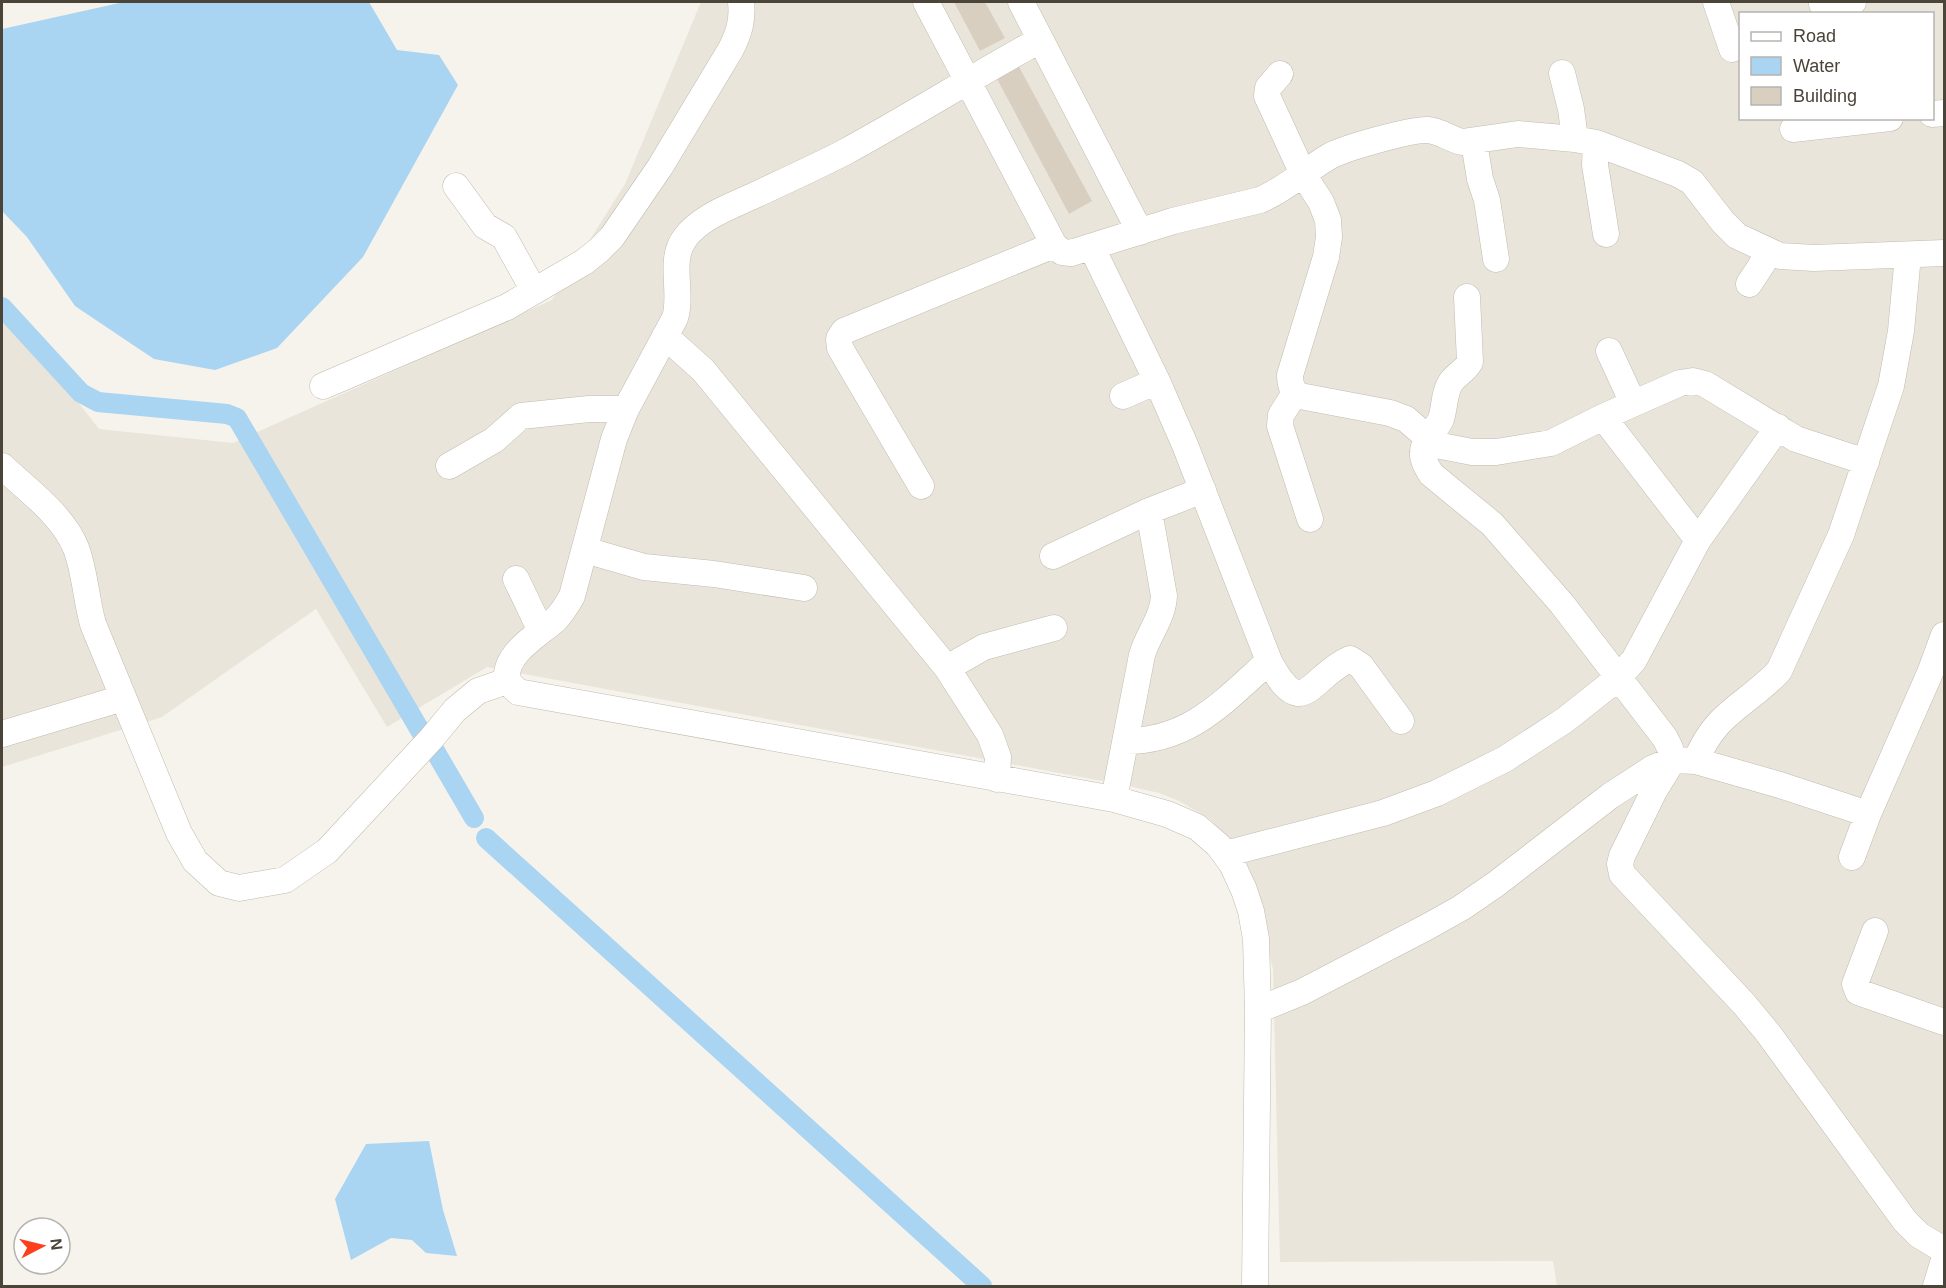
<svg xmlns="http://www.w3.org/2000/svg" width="1946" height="1288" viewBox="0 0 1946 1288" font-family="Helvetica,sans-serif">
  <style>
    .residential { fill: #eae5da; fill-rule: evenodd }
    .water { fill: #a9d4f2 }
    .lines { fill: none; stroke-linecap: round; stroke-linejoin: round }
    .canal { stroke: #a9d4f2; stroke-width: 20 }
    .building { fill: #d8cfc1 }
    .minor-casing { stroke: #c2bbae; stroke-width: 27 }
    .minor { stroke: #fff; stroke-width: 26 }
  </style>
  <rect width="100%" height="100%" fill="#f6f3ec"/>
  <!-- residential -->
  <path class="residential" d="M701,2H1944V1286H1557L1553,1261L1280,1262L1273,969L1250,876L1226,836L1210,819L1179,801L1159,793L1129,786L487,667L387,727L316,609L162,717L2,767V305L99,429L233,443L552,300L625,184ZM1740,14H1932V118H1740Z"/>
  <!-- water -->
  <path class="water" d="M124,2H369L397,50L439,55L458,85L363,257L277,348L215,370L154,359L75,306L27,237L2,211V29Z
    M429,1141L443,1210L457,1256L426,1253L412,1240L391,1238L351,1260L335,1199L366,1144Z"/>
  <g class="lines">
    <!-- canal -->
    <path class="canal" d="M2,307L81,393L98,402L227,414L237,418L421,732
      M435,751L474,818
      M486,838L982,1286"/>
  </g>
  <!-- building -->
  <path class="building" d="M954,2H985L1005,38L980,51Z
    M1018,65L1092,201L1069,214L996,77Z"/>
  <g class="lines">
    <!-- minor casing -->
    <g class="minor-casing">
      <path id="minor" d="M926,2L1054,245L1062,252L1071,253L1173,221L1260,200C1286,189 1306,170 1330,156C1345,148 1411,129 1428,130C1440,131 1450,139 1462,142L1518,134L1575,139L1596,143L1678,174L1692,182L1723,222L1737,236L1780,256L1814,258L1944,253
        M1021,2L1140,232
        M1716,2L1732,49
        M1822,4L1853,2
        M1040,40C974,76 911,116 845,152C816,167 785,181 755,195C732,206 700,217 685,238C668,260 683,293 675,318L626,409L614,439L572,596C567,605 562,613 555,620C537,636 503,654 507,681L518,692L1114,799L1167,814L1197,827L1218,845L1232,864L1244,890L1251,911L1256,939L1258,1010L1255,1286
        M1562,73L1571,109L1575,139
        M1280,74L1268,88L1267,96L1303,174L1321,202L1328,220L1329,237L1326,257L1290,375C1290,384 1292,392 1300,396L1390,413L1406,419L1428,438L1441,446L1472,452H1496L1551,443L1603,417L1680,383L1693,381L1705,384L1796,439L1866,462
        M1932,114L1944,113
        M1793,129L1890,118
        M1474,142L1480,179L1487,200L1496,259
        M1596,143L1595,165L1606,234
        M456,186L485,226L504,237L534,291
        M1092,248L1157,381L1185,445L1269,661C1303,725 1310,676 1350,659L1361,666L1401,721
        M1749,284L1770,252
        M1467,297L1470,362C1465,371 1457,374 1451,382C1444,392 1445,407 1441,419C1436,430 1424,439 1423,452C1422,460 1427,467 1431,474L1492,524L1562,604L1665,738L1670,748L1673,760L1654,791L1622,856L1620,864L1622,874L1744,1004L1768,1033L1905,1221L1919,1235L1944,1250
        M665,336L703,370L947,668L990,735L998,757L997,779
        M1609,351L1633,403
        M323,386L507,307L584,262L599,250L612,237L660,167L731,49C739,33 743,20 741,2
        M1295,393L1281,415L1280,426L1310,519
        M1123,396L1157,381
        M1603,417L1698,540
        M2,466C27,490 62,514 76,548C85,572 86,599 93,624L179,833L195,861L219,883L239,888L285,880L327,851L431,739L455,710L478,691L507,681
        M449,466L494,440L521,416L589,409H626
        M921,486L840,348L839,339L844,331L1054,245
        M585,550L644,567L714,574L804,588
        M1053,556L1149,511L1203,490
        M516,579L541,631
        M947,668L984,647L1054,628
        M2,734L123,698
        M1126,741C1190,741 1224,701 1269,661
        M1696,761C1715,712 1746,706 1779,671L1841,535L1891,386L1901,331L1908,255
        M1114,799L1142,655C1148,634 1163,618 1164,596L1149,511
        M1225,854L1383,813L1437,793L1505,759L1565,720L1618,678L1634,660L1698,540L1778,427
        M1852,857L1868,814L1930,673L1944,635
        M1875,931L1855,984L1858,992L1944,1022
        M1258,1010L1302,992L1427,927L1461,908L1496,884L1610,796L1653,768L1673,760L1696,761L1780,785L1868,814
        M1936,1286L1944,1260"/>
    </g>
    <!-- minor -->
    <use href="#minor" class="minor"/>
  </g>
  <!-- border -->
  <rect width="1946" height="1288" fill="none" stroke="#4b4439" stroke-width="6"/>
  <!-- legend -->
  <rect x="1739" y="12" width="195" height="108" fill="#ffffff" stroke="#b7b4b0" stroke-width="1.5"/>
  <rect x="1751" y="32" width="30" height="9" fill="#ffffff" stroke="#b7b4b0" stroke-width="1.5"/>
  <text x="1793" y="42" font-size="18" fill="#4b4439">Road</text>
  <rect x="1751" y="57" width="30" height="18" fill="#a9d4f2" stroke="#b7b4b0" stroke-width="1.5"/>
  <text x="1793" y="72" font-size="18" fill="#4b4439">Water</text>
  <rect x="1751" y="87" width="30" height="18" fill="#d8cfc1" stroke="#b7b4b0" stroke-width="1.5"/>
  <text x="1793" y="102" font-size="18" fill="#4b4439">Building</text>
  <!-- north arrow -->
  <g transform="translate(42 1246) rotate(83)"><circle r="28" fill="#ffffff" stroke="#b7b4b0" stroke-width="1.5"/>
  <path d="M0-4.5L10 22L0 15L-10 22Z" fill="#fc3f1d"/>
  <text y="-9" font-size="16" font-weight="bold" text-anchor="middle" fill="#4b4439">N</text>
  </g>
</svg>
